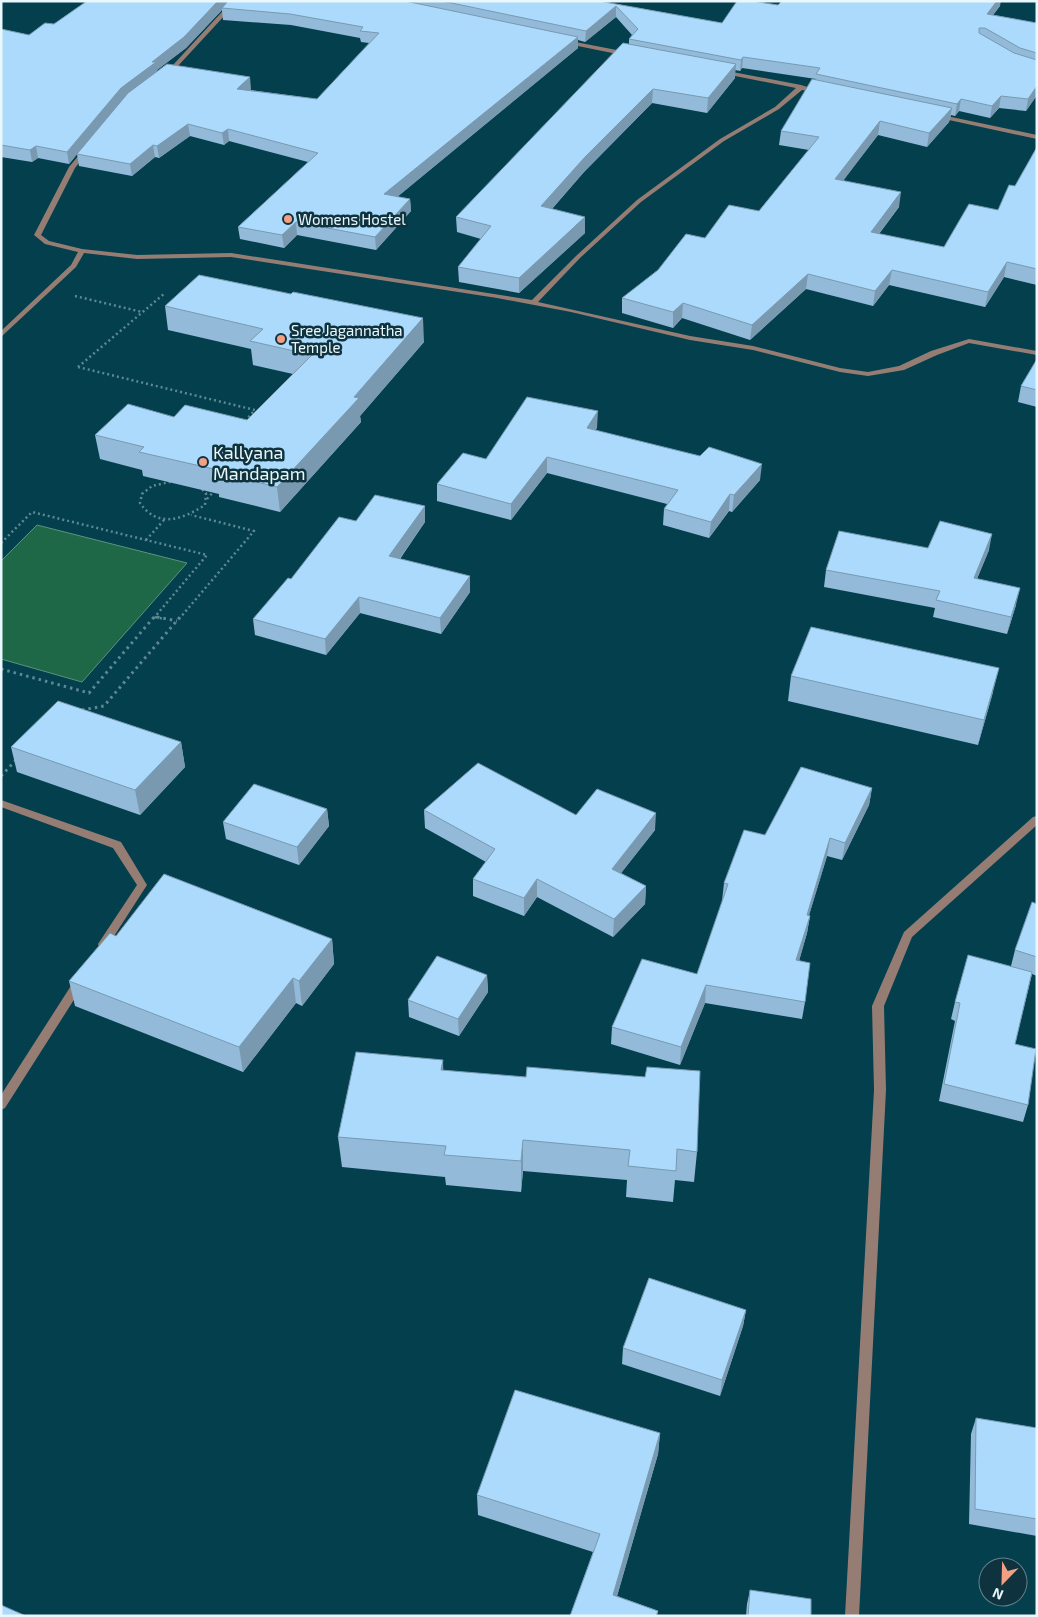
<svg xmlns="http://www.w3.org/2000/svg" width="1038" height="1617" viewBox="0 0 1038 1617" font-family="'Exo 2',sans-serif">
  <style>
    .water { fill: #1e6847; stroke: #5b937d }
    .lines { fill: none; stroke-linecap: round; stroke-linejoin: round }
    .path-far1 { stroke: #5f8893; stroke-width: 2.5; stroke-dasharray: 2 3; stroke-linecap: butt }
    .path { stroke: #5f8893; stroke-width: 3; stroke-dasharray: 2.5 4; stroke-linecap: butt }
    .minor { fill: #967d74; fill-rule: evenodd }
    .wall { fill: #93bbd9; fill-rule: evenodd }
    .shaded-wall { fill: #7899b0 }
    .building { fill: #abdafc; stroke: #7899b0 }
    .poi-dot { fill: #f39f82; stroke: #0e333e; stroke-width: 2 }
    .labels { text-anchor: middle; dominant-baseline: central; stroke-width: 5; stroke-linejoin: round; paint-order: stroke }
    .far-poi-label { font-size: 15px; fill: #eaf7fc; stroke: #0e333e; text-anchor: start }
    .poi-label { font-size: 18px; fill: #eaf7fc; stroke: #0e333e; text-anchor: start }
  </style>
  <rect width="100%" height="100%" fill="#043f4e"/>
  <!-- water -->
  <path class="water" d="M37,525L187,563L82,682L1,659V561Z"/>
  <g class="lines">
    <!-- path-far1 -->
    <path class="path-far1" d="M75,296L142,312
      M78,367L255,410L244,422
      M78,367L165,293
      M174,481C187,481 197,484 206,493L205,505C183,519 158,529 140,503L142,494L152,486Z
      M207,499L215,490
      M146,540L164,520
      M1,543L32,512L207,555L153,619
      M155,617L164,619
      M179,619L254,531L191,515"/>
    <!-- path -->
    <path class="path" d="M157,617L177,621
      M1,669L89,693L154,617
      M82,710L104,706L180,617
      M1,776L16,760"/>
    <!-- minor -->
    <path class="minor" d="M232,1H238L177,67L167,74H163V72L173,65Z
      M565,40L627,52L630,54L627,56L563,43V41Z
      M722,70L801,85L821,91L818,93L802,90L779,109L724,141L641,202L580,258L538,302L690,336L753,346L840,368L868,372L899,366L931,351L969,339L1037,351V355L969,343L937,355L904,370L868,376L840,372L753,350L690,340L571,312L497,298L231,257L137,259L84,253L76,267L1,337V331L71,265L78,252L45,244L34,235L69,167L85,148L87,147L90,149L75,168L41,235L49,241L82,249L137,255L231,253L532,300L576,256L637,200L720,139L775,107L796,88L720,73L719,72Z
      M937,114L1037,135V139L935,117L934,116Z
      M1,800L121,842L147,885L107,947H99L98,944L137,885L113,848L1,807Z
      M1037,816V825L912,937L884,1006L886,1090L859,1616H845L874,1090L872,1006L904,932L1033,817Z
      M80,977L84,978L85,981L84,984L5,1108L1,1110V1095L76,978Z"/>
  </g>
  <!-- wall -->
  <path class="wall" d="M87,1H599L722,23L778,5L1000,6L993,15L1037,23V95L1026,111L999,108L990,118L959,111L955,116L951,115L949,122L927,147L878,135L843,180L899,207L879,234L944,247L998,210L1015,186L1037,147V285L1004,277L985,307L889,285L873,306L806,289L750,340L682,318L673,328L622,313V298L705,238L759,211L809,150L779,145L781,131L816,79L742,68L740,71L735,70V78L707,113L652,103L584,172L552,209L585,233L519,293L459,282L458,267L481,239L457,232L456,217L629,44V39L632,35L616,17L585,42L578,40V48L397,197L410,199L411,211L376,250L297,235L284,248L240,239L238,227L308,162L229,141L224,145L190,136L159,158L155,157L132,176L79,166L77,154L69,164L38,158L32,162L1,157V29L29,35L54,24ZM222,10L223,20L291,25L360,38L361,42L369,43L317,99L250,90L251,89L157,71V70L186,48Z
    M165,306L424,342L360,416L361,422L280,512L219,497V494L143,476L142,470L100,459L95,435L247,420L293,374L253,365L251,349L168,330Z
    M1037,359V407L1018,402L1021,386Z
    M597,428L595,430L760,480L732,512L729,511L709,538L663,525L664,509L667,504L547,473L511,520L437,501V484L486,459Z
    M425,506V522L400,559L470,592L441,634L360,613L326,655L255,635L253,619L356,521Z
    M928,548L989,550L977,579L1016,605L1007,634L933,617L935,608L824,587L826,570Z
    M791,676L993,692L978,745L788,701Z
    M181,742L185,767L140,815L17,772L11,747Z
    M872,788L869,805L842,860L827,856L809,915L810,916L807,933L799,961L805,1002L802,1019L705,1003L680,1065L611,1044L612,1027L697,974L723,901H722L724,883L765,835Z
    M327,809L329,826L299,865L226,839L223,822Z
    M424,810L576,815L655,830L621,873L646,886L645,904L613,937L537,897L524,916L473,896V879L486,862L425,828Z
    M1037,904V976L1032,974L1015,1044L1028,1105L1023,1122L939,1101L955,1021L951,1019L955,1002L1011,966L1015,950Z
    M116,936L332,939L334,964L302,1006L296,1003L243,1072L75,1006L69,981Z
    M487,975L488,992L459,1036L409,1017L408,1000Z
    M443,1070L697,1152L694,1182L675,1180L673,1202L626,1197L627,1180L523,1171L521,1192L446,1185L445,1177L342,1167L338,1137Z
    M746,1310L743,1326L720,1396L622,1364L623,1348Z
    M976,1418L1037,1428V1536L969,1524L971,1434Z
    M660,1433L658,1454L617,1596L658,1611L657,1616H570L593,1552L478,1515L477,1495Z
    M750,1590L811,1616H746L747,1604Z"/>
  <!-- shaded-wall -->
  <path class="shaded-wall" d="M218,1H230L222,8V10L186,48L157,70L158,74L123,100L69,164L67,152L121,88L152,62Z
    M997,1H1001L1000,6L985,26L987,14Z
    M616,6V17L585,42L586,31Z
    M578,37V48L385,207L384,194Z
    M743,57L742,68L740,71L741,60Z
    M736,64L735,78L707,113L708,98Z
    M250,77L251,89L238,101L237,89Z
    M1037,86V95L1026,111L1028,99Z
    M653,89L652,103L584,172L541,221V206L585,157Z
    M1001,96L999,108L990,118L992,106Z
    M961,99L959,111L955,116L957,104Z
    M952,108L949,122L927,147L929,133Z
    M880,121L878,135L834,193L835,179Z
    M188,124L190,136L159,158L157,146Z
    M228,129L229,141L224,145L222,133Z
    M153,145L155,157L132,176L130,164Z
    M36,146L38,158L32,162L30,150Z
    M901,192L899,207L869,247L871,232Z
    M410,199L411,211L376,250L375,237Z
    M585,217V233L519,293V278Z
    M296,222L297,235L284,248L282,235Z
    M1007,262L1004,277L985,307L988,292Z
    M892,270L889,285L873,306L875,291Z
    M808,274L806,289L750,340L752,325Z
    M683,303L682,318L673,328V312Z
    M423,318L424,342L360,416L361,422L280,512L277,487L354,397Z
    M598,411L597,428L587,445V428Z
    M547,457V473L511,520V504Z
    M762,464L760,480L732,512L734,495Z
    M730,494L729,511L709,538L711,522Z
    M425,506V522L390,572L389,556Z
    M992,534L989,550L970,595L974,578Z
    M470,576V592L441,634L440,618Z
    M1020,588L1016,605L1007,634L1011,617Z
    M359,597L360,613L326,655L325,639Z
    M999,668L993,692L978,745L984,720Z
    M181,742L185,767L140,815L135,790Z
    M872,788L869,805L842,860L845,843Z
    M327,809L329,826L299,865L297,847Z
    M656,813L655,830L611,886L612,869Z
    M830,838L827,856L804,932L807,915Z
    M537,879V897L524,916V898Z
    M646,886L645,904L613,937L614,919Z
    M810,916L807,933L794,978L796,960Z
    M332,939L334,964L302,1006L299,981Z
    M487,975L488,992L459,1036L458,1019Z
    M293,978L296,1003L243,1072L239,1047Z
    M706,985L705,1003L680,1065L681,1047Z
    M443,1060L444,1091L441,1070Z
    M523,1140V1171L521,1192V1161Z
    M746,1310L743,1326L720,1396L722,1380Z
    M660,1433L658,1454L612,1614L613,1595Z"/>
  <!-- building -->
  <path class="building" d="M87,1H218L184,37L152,62H156L121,88L67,152L36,146L30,150L1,145V29L29,35L45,23L54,24Z
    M228,1H405L578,37L384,194L410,199L375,237L296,222L282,235L238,227L318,153L228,129L222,133L188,124L157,146L153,145L130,164L77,154L128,93L167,64L250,77L237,89L317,99L379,33L360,31L363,27L290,14L222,8Z
    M442,1H599L722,23L737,1H752L778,5L782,1H997L987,14L1037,23V53L1020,48L985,28H979V33L1014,53L1037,60V86L1028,99L1001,96L992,106L961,99L957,104L816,74L820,68L743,57L741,60L629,39L638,29L616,6L586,31Z
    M623,43L736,64L708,98L653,89L585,157L541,206L585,217L519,278L458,267L491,226L456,217Z
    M812,79L952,108L929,133L880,121L835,179L901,192L871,232L944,247L969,204L998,210L1009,185L1015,186L1037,147V269L1007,262L988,292L892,270L875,291L808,274L752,325L683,303L673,312L622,298L658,270L686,234L705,238L729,205L759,211L819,137L781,131Z
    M199,275L291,294L293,292L423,318L354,397L359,398L277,487L216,472L218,470L139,452L144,447L95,435L128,404L174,417L185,405L247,420L312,355L250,341L263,329L165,306Z
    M1037,359V390L1021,386Z
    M527,397L598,411L587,428L700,456L709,447L762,464L734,495L730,494L711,522L664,509L678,490L547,457L511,504L437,484L463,453L486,459Z
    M375,495L425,506L389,556L470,576L440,618L359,597L325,639L253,619L288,578L291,579L339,517L356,521Z
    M940,521L992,534L974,578L1020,588L1011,617L936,600L940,591L826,570L839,531L928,548Z
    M811,627L999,668L984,720L791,676Z
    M58,701L181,742L135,790L11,747Z
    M478,763L576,815L597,789L656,813L612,869L646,886L614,919L537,879L524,898L473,879L495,849L424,810Z
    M801,767L872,788L845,843L830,838L807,915L810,916L796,960L810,963L805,1002L706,985L681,1047L612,1027L642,959L697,974L728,884L724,883L744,830L765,835Z
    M254,784L327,809L297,847L223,822Z
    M164,874L332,939L299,981L293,978L239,1047L69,981L110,933L116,936Z
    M1032,902L1037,904V957L1015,950Z
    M968,955L1032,972L1015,1044L1036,1049L1028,1105L944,1084L960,1003L955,1002Z
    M437,956L487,975L458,1019L408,1000Z
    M356,1052L443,1060L441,1070L526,1077L527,1067L645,1077L647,1067L700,1071L697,1152L677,1149L676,1171L628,1166L630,1150L523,1140L521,1161L444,1155L446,1146L338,1137Z
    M649,1278L746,1310L722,1380L623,1348Z
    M515,1390L660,1433L613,1595L658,1611L656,1616H570L600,1534L477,1495Z
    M976,1418L1037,1428V1519L975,1509Z
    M750,1590L811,1599V1616H748Z
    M1,1605L26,1616H1Z"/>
  <!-- markers -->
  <g class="poi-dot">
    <circle cx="288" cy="219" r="5"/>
    <circle cx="281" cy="339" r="5"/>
    <circle cx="203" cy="462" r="5"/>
  </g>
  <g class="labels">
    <!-- far-poi labels -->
    <g class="far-poi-label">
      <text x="298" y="219">Womens Hostel</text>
      <text x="291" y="330">Sree Jagannatha<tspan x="291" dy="17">Temple</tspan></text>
    </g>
    <!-- poi labels -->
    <g class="poi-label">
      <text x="213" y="452">Kallyana<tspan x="213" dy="21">Mandapam</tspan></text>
    </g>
  </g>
  <!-- border -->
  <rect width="1038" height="1617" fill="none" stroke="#eaf7fc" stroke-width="5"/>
  <!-- north arrow -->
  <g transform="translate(1003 1582) rotate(203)"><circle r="24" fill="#0e333e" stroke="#66818a"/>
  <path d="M0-4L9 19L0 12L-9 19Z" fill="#f39f82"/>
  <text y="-8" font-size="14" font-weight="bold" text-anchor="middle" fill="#eaf7fc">N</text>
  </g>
</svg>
